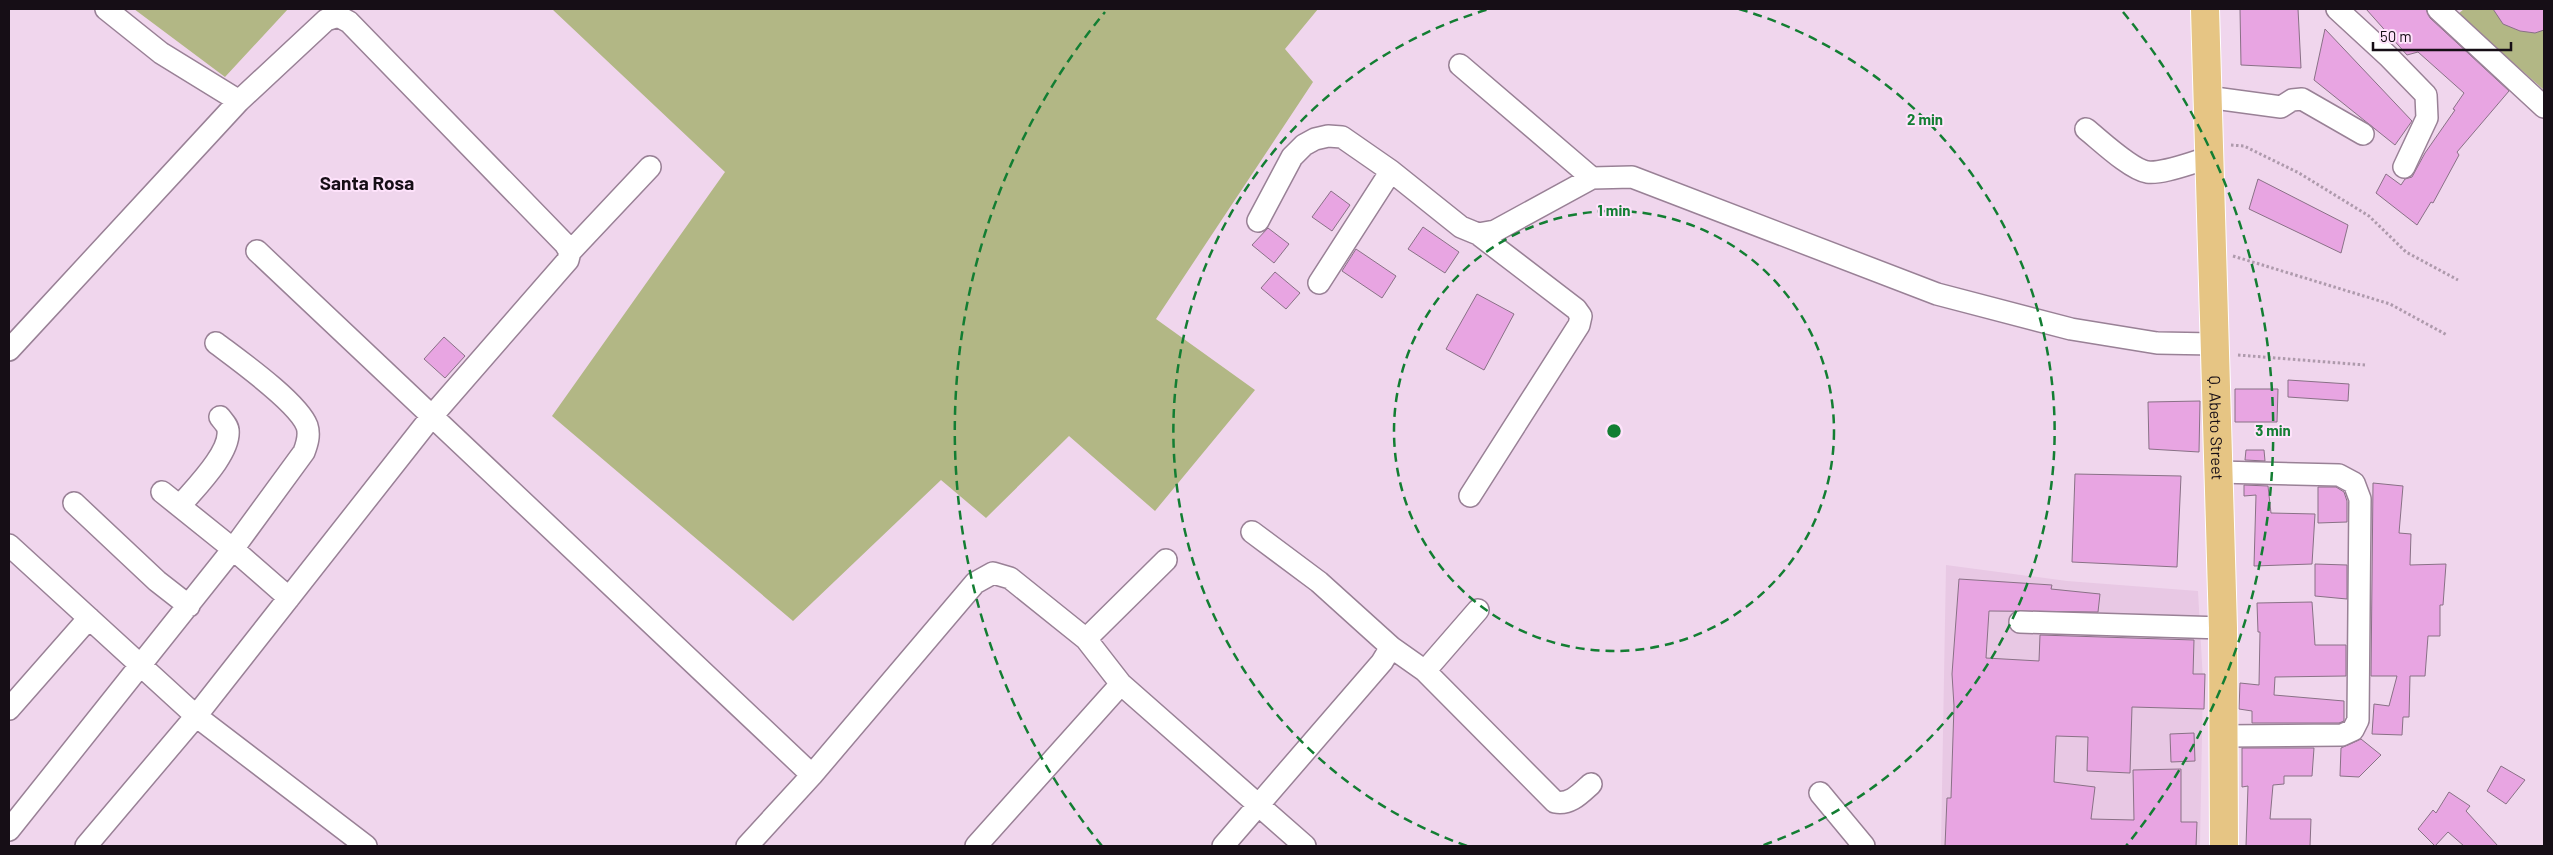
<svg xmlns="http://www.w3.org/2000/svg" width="2553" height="855" viewBox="0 0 2553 855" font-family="Barlow,sans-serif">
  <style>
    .built { fill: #e8c8e4 }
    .green { fill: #b2b785 }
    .building { fill: #e8a5e2; stroke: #897186 }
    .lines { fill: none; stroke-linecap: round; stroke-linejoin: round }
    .minor-casing { stroke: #998196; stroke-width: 24 }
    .major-casing { stroke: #fff; stroke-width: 30 }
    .path { stroke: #ae9aac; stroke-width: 3; stroke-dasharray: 2.5 2.5; stroke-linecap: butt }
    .minor { stroke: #fff; stroke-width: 21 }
    .major { stroke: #e6c584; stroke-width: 28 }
    .ring { fill: none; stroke: #137e33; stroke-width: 2.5; stroke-dasharray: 9 6 }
    .labels { text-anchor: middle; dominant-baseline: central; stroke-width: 4; stroke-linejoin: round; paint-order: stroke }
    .street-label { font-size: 16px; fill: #160e16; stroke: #fee3fb }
    .quarter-label { font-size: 19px; font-weight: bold; fill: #160e16; stroke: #fee3fb }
    .centre { fill: #137e33; stroke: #fee3fb; stroke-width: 2.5 }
    .ring-label { font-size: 15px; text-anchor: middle; font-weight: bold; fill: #137e33; stroke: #fee3fb; stroke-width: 4; stroke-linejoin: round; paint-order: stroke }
  </style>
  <rect width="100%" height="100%" fill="#f0d6ed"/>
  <!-- built -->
  <path class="built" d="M1946,565L2067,581L2198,591L2203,681L2200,846H1941Z"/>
  <!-- green -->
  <path class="green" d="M134,9H288L225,77Z
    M552,9H1318L1285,49L1313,82L1156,319L1255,390L1155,511L1069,436L986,518L941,480L793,621L552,416L725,172Z
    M2464,9H2544V90L2458,14Z"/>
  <!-- building -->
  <path class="building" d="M2240,9H2298L2301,68L2241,65Z
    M2366,9H2426L2430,18L2509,91L2457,152L2459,155L2433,203L2431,202L2417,225L2376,193L2386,174L2401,185L2405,179L2412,177L2425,153L2455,110L2453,109L2464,93L2418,52L2407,55Z
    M2493,9H2544V30L2535,33L2520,31L2503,24Z
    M2325,29L2412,121L2395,145L2314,80Z
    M2258,179L2348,225L2341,253L2249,209Z
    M1331,191L1350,205L1332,231L1312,217Z
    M1423,227L1459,252L1445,273L1408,249Z
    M1268,228L1289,244L1274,263L1252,245Z
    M1356,249L1396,276L1382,298L1342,271Z
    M1275,272L1300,293L1286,309L1261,288Z
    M1477,294L1514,314L1484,370L1446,349Z
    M444,337L465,356L445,378L424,359Z
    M2288,380L2349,384L2348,401L2288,397Z
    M2235,389H2278L2277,422H2235Z
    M2200,401L2199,452L2149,449L2148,402Z
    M2246,450H2264L2265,461L2245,460Z
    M2075,474L2181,476L2177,567L2072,562Z
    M2373,483L2403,486L2399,533L2411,534L2410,565L2446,564L2443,605H2440V636H2428L2425,676H2410L2409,717H2403L2402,735L2372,734L2374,704L2389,706L2397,676H2371Z
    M2244,485L2268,486L2271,513L2315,514L2312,564L2254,566L2256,495L2244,496Z
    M2318,487H2336L2344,492L2347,501V522L2318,523Z
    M2315,564L2347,565V599L2315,596Z
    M1959,579L2052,585L2051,589L2100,594L2098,612L1989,611L1986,658L2039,661L2040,635L2194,640L2193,674H2205L2204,709L2132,707L2130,773L2087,771L2088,737L2056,736L2054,782L2095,787L2091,819L2134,820L2133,770L2181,769V822H2197L2196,846H1945L1947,798H1951L1954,706L1952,674Z
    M2312,602L2315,645H2346V676L2275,677L2274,695L2344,701V721L2339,723H2252V711L2239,709L2240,683L2259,685L2260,632H2258L2257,603Z
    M2194,733L2195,761L2171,762L2170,734Z
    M2361,739L2381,755L2359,777L2340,776L2341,748Z
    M2242,748H2314L2312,776H2284V784L2273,785L2270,819H2311L2310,846H2246L2248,786L2242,787Z
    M2501,766L2525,780L2506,804L2487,791Z
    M2449,792L2470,806L2466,811L2498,846H2464L2448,832L2435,846L2418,829L2433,810L2436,813Z"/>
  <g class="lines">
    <!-- minor casing -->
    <g class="minor-casing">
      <path id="minor" d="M106,9L161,53L239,101
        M2337,9L2388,56L2426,95L2427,118L2404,167
        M2438,9L2544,107
        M1460,65L1592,178
        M2207,97L2281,107L2292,100L2302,99L2363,134
        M2086,129C2100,140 2130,169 2147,172C2164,174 2192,162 2209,158
        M1258,221L1292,157L1304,145L1315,139L1328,136L1342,137L1391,171L1461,227L1478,234L1495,231L1592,178L1632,177L1937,294L2071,329L2157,343L2214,344
        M257,251L812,775
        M570,252L650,167
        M1319,283L1391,171
        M9,350L239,101L326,20L338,16L349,22L565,244L570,252L568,260L432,416L196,716L86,846
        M2218,472L2339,475L2354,483L2360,499L2358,720L2353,730L2342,735L2224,736
        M162,492L233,549L289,598
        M1470,496L1579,325L1581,316L1576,309L1478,234
        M74,503L157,581L189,606
        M180,506C194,489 231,453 228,430C228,426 223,421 220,417
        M1252,532L1319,582L1391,647
        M9,545L196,716L366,846
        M2020,622L2223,628
        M1086,639L1166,560
        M1425,671L1478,610
        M9,709L89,618
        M1820,793L1864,846
        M9,830L233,549L304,452C307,444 310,435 307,426C298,402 237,359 216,343
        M747,846L812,775L975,583L993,573L1010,578L1086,639L1121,684L1305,846
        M976,846L1121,684
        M1223,846L1382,662L1391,647L1425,671L1555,802C1570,805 1580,794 1591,784"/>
    </g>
    <!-- major casing -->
    <g class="major-casing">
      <g id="major">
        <path id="s1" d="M2205,9L2223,628L2224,846"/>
      </g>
    </g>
    <!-- path -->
    <path class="path" d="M2231,145L2244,146L2299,173L2369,216L2406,252L2458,280
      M2233,256L2390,304L2447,335
      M2238,355L2365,365"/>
    <!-- minor -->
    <use href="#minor" class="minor"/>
    <!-- major -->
    <use href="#major" class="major"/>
  </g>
  <!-- distance rings -->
  <g class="ring">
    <circle cx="1614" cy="431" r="220"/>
    <path d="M1467 846A440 440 0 0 1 1489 9M1739 9A440 440 0 0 1 1761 846"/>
    <path d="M1102 846A659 659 0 0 1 1105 12M2123 12A659 659 0 0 1 2126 846"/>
  </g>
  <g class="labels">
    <!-- street labels -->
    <g class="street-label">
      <text stroke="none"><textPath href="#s1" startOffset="419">Q. Abeto Street</textPath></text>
    </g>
    <!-- quarter labels -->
    <g class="quarter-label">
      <text x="367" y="182">Santa Rosa</text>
    </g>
  </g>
  <circle cx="1614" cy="431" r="8" class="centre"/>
  <g class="ring-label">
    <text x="1925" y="125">2 min</text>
    <text x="1614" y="216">1 min</text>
    <text x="2273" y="436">3 min</text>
  </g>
  <!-- border -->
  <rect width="2553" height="855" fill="none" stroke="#160e16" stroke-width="20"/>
  <!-- scale -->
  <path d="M2373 42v8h138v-8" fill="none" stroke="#160e16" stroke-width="2.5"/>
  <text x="2380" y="42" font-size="15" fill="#160e16" stroke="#fee3fb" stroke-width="4" paint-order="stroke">50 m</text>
</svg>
